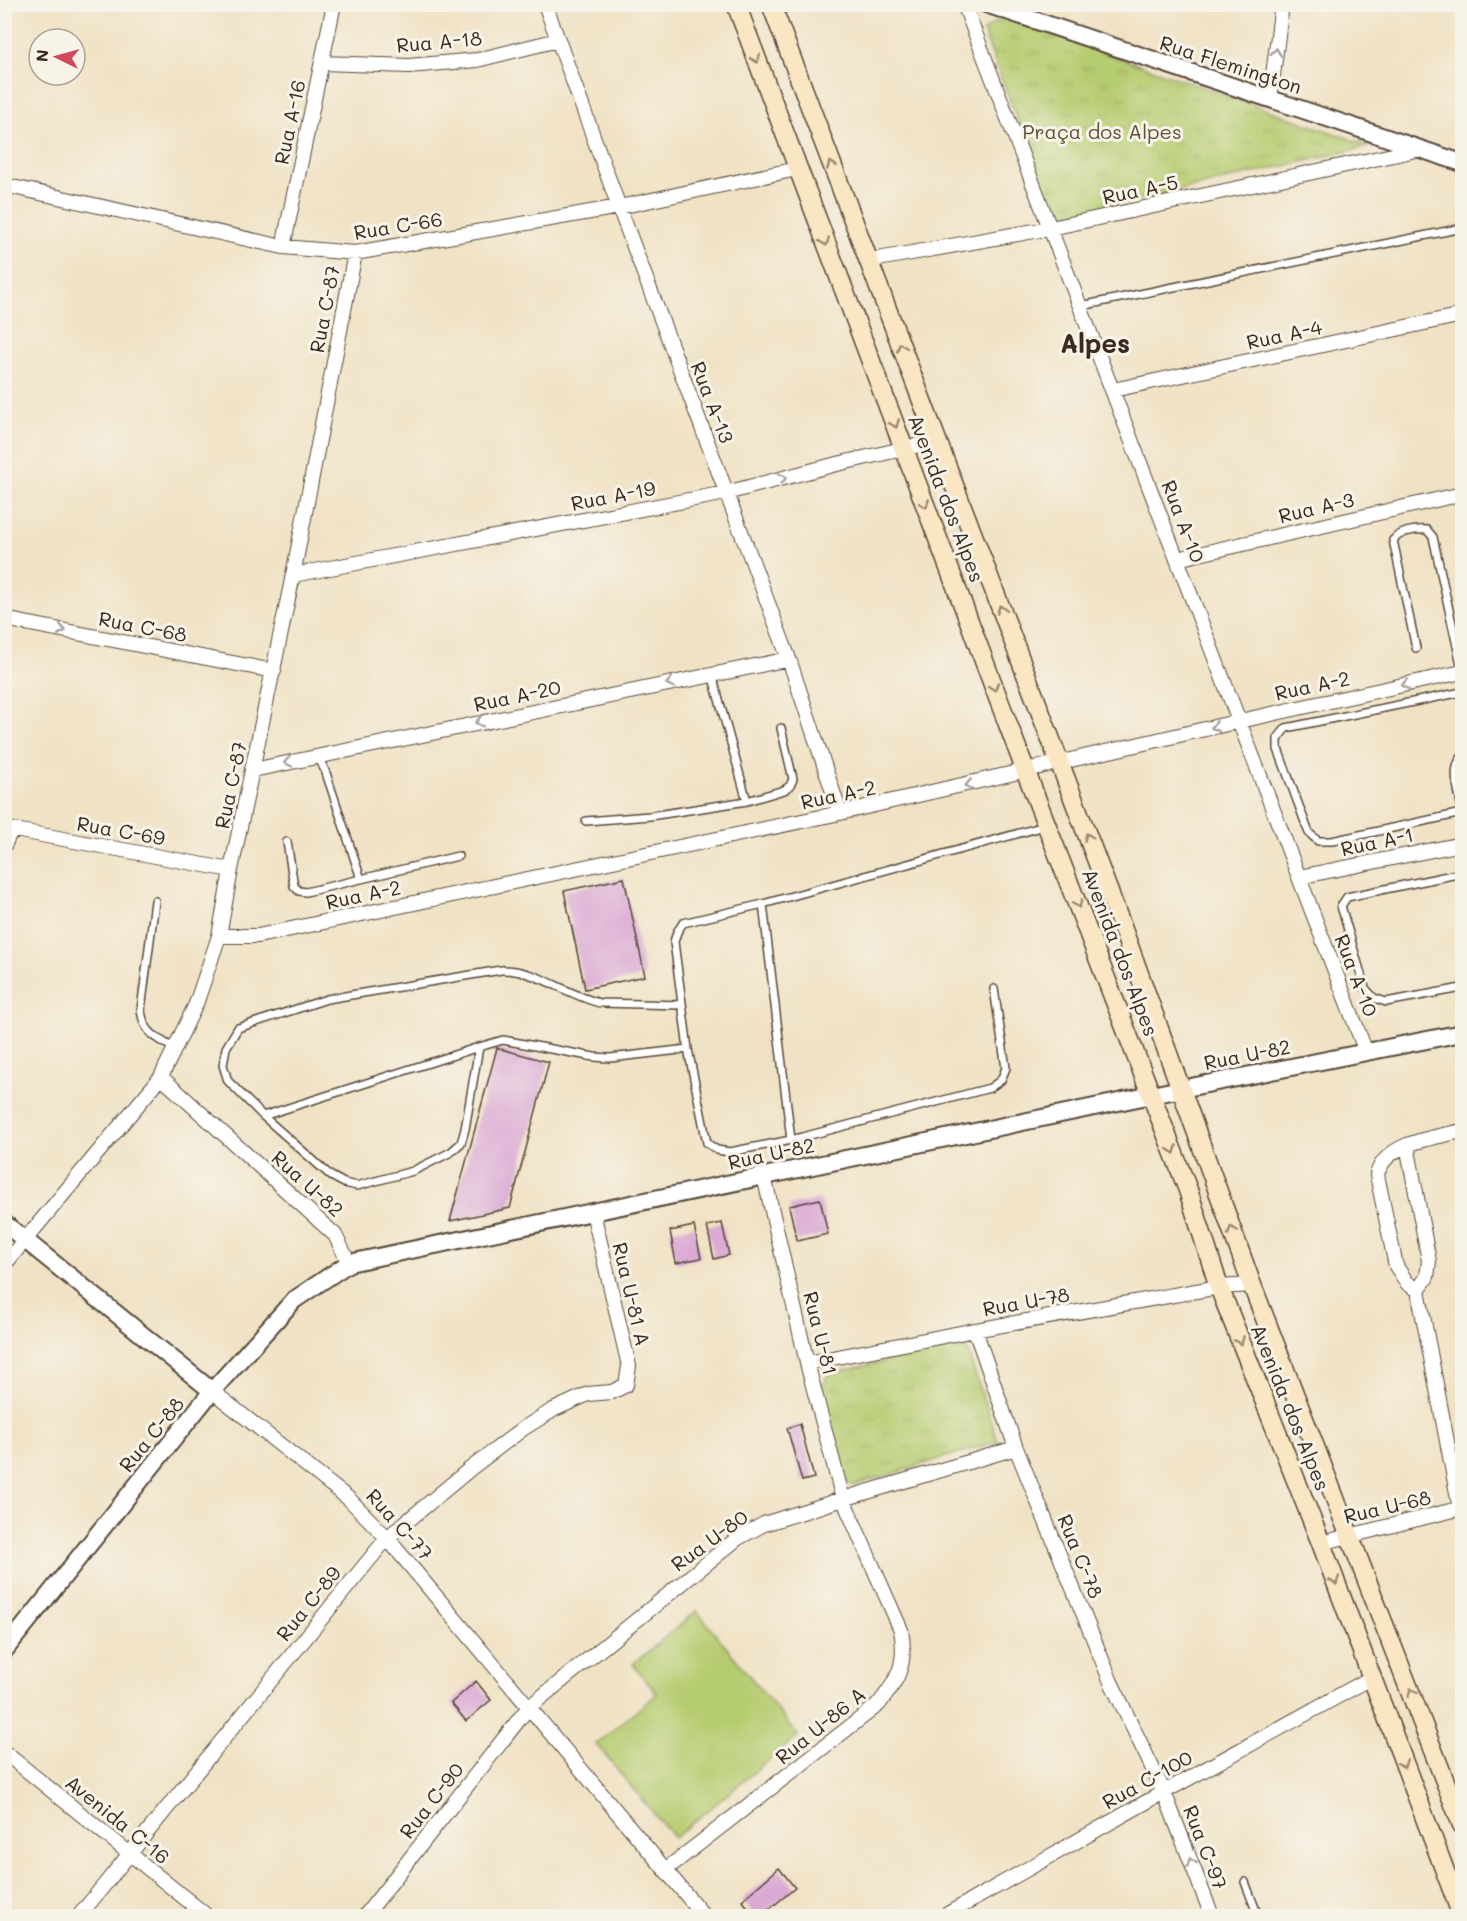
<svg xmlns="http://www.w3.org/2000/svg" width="1467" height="1921" viewBox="0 0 1467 1921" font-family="Mali,sans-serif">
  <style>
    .grass { fill: url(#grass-tufts); stroke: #787b47; stroke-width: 1.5 }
    .pitch { fill: #b6cc70; stroke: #787b47; stroke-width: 1.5 }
    .building { fill: #daa9d4 }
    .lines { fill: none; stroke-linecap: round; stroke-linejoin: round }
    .service-casing { stroke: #564637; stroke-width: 10 }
    .minor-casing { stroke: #564637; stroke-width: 16 }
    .tertiary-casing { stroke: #564637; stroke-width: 20 }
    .secondary-casing { stroke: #564637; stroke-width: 21 }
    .service { stroke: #fff; stroke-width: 7 }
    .minor { stroke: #fff; stroke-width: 14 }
    .tertiary { stroke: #fff; stroke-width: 16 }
    .secondary { stroke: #fbe6c4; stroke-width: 18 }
    .oneway { stroke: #a79f9a }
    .oneway2 { stroke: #9b8871 }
    .labels { text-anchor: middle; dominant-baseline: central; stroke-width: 6; stroke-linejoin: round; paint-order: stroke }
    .street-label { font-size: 20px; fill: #3b2a1e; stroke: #f7f3e8 }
    .park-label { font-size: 20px; fill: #5a5232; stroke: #f7f3e8 }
    .district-label { font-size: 26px; font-weight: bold; fill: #3b2a1e; stroke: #f7f3e8 }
  </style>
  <defs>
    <pattern id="grass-tufts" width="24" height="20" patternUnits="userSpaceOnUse" patternTransform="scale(1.5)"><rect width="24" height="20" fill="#b6cc70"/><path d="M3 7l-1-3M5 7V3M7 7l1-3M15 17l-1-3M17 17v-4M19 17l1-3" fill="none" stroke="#9daf61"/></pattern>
  </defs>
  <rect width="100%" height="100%" fill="#f7f3e8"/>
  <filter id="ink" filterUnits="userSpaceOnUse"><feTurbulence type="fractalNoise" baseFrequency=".0167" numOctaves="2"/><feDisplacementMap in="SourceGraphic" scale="12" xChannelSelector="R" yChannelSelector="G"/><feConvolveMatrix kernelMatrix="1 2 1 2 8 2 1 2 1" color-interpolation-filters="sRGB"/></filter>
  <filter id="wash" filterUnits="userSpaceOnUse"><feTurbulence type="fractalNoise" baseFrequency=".008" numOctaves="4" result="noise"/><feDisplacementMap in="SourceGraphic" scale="24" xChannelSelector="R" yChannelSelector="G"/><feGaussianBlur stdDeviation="1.35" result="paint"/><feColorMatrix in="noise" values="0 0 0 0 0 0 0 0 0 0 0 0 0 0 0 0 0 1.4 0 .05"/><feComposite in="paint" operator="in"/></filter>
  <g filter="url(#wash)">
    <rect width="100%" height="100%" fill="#f0e2c5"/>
    <!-- grass -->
    <path class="grass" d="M1003,17L1370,146L1056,219L983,31Z
      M965,1344L998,1441L852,1486L840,1475L821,1390L828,1374Z"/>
    <!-- pitch -->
    <path class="pitch" d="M697,1611L798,1736L674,1838L596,1744L657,1694L633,1664Z"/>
    <g id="blocks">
      <!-- building -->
      <path class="building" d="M624,878L645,976L585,989L564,891Z
        M497,1048L549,1062L510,1208L450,1221Z
        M820,1199L828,1234L797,1241L789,1206Z
        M722,1223L729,1255L714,1259L707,1226Z
        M694,1226L701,1258L676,1263L670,1231Z
        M800,1424L814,1478L802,1481L787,1428Z
        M476,1681L491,1700L466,1721L451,1703Z
        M779,1868L795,1888L761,1916H755L742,1900Z"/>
    </g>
  </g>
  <g filter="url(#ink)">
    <use href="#blocks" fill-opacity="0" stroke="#564637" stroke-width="1.5"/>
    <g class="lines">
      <!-- service casing -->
      <g class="service-casing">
        <path id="service" d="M1081,306L1462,228
          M1416,648L1393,540C1401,531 1416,529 1427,530L1433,537L1462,669
          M712,674L747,801
          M1462,692L1286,728L1278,738V749L1309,833L1318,841H1332L1462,813
          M318,756L326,773L361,879L458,856
          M1462,757C1450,770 1460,794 1462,810
          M586,821L650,816L747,801L784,790L790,786L793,779L781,728
          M287,842L294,886L299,891L306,892L361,879
          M1462,873L1347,897L1341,906L1365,988L1374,998L1386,1002L1462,988
          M155,901L141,1010C144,1034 156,1037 175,1049
          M763,904L683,923L677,932L674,942L688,1049L707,1143L717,1150L730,1152L791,1140
          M994,989L1006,1068L1001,1080L990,1088L791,1140L763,904L1045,826
          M682,1005L600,1003C566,995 537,969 501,970L327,999L238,1028L226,1048L223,1065L228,1081L263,1116L331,1176L344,1183L357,1186L413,1171L451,1152L461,1143L465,1129L479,1047L503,1040L594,1057L610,1058L688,1049
          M263,1116L479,1047
          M1245,1882L1258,1916"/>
      </g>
      <!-- minor casing -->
      <g class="minor-casing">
        <path id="minor" d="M545,4L619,207L789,659L840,813
          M964,4L1366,1052
          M322,63L409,66L477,60L558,40
          M1270,99L1282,4
          M4,185L283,247L355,253L619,207L797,169
          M283,247L334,4
          M867,261L1051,228L1421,149
          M1113,390L1462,315
          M1177,559L1462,494
          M293,575L726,493L833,465L937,441
          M4,619L274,671
          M253,770L789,659
          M4,828L231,870
          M4,846L11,830
          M1299,877L1462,844
          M219,936H258L840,813L1240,721L1462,672
          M161,1077L335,1235L349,1263
          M1407,1145L1429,1261L1427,1277L1418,1290L1407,1283L1396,1266L1377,1175C1385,1142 1434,1138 1462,1131
          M4,1265L161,1077L196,1004L219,936L231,870L293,575L355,253
          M1418,1290L1460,1509
          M975,1330L1016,1448L1111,1682L1164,1792L1212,1916
          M807,1363L975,1330L1219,1287L1252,1285
          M212,1391L349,1499L387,1538L704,1916
          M1321,1543L1462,1508
          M4,1752L207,1916
          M665,1870L878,1705C899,1679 907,1663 901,1630L843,1499L807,1363L764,1176
          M79,1916L387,1538L470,1469L524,1428L553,1410L588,1394L612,1392L626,1385L629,1366L593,1212
          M365,1916L528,1708L738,1538L764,1524L843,1499L1016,1448
          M944,1916L1164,1792L1371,1678"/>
      </g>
      <!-- tertiary casing -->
      <g class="tertiary-casing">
        <path id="tertiary" d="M986,4L1462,163
          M4,1223L212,1391
          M4,1651L212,1391L294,1300L349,1263L1166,1092L1462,1033"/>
      </g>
      <!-- secondary casing -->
      <g class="secondary-casing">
        <path id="secondary" d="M736,4L1026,772L1188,1190L1219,1287L1321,1543L1462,1916
          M771,4L1121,924L1252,1285L1462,1825"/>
      </g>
      <!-- service -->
      <use href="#service" class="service"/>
      <!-- minor -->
      <use href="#minor" class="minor"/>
      <!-- tertiary -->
      <use href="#tertiary" class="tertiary"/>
      <!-- secondary -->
      <use href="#secondary" class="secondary"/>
    </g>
    <!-- one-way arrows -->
    <defs><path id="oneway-chevron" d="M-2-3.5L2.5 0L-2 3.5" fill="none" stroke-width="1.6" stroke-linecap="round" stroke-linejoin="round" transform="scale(1.5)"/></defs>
    <g class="oneway">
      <use href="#oneway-chevron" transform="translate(1276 52) rotate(-82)"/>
      <use href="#oneway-chevron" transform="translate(783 478) rotate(-15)"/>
      <use href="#oneway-chevron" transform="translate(62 630) rotate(11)"/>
      <use href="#oneway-chevron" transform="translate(670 683) rotate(168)"/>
      <use href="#oneway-chevron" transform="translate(1405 685) rotate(168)"/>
      <use href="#oneway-chevron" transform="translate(479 722) rotate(168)"/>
      <use href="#oneway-chevron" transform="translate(1215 727) rotate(167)"/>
      <use href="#oneway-chevron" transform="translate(288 762) rotate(168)"/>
      <use href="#oneway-chevron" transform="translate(969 785) rotate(167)"/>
      <use href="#oneway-chevron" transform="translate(1191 1862) rotate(-111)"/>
    </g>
    <g class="oneway2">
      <use href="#oneway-chevron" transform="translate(756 59) rotate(70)"/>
      <use href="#oneway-chevron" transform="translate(831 165) rotate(-111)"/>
      <use href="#oneway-chevron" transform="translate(825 242) rotate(69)"/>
      <use href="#oneway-chevron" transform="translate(901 347) rotate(-111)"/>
      <use href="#oneway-chevron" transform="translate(895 424) rotate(69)"/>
      <use href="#oneway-chevron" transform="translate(925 504) rotate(69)"/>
      <use href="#oneway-chevron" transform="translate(1001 609) rotate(-111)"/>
      <use href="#oneway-chevron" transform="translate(994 687) rotate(69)"/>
      <use href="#oneway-chevron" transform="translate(1088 837) rotate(-111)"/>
      <use href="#oneway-chevron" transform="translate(1078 904) rotate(69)"/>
      <use href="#oneway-chevron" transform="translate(1173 1150) rotate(69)"/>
      <use href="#oneway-chevron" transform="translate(1232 1230) rotate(-110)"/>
      <use href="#oneway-chevron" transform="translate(1240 1341) rotate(68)"/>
      <use href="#oneway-chevron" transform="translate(1335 1581) rotate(70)"/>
      <use href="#oneway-chevron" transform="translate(1412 1692) rotate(-111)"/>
      <use href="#oneway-chevron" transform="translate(1403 1764) rotate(69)"/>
    </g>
  </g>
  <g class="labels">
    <!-- street labels -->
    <g class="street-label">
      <text transform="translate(439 41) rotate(-5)">Rua A-18</text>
      <text transform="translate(1231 64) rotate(18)">Rua Flemington</text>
      <text transform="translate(289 122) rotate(-78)">Rua A-16</text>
      <text transform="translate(1140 189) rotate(-12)">Rua A-5</text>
      <text transform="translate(398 225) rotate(-9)">Rua C-66</text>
      <text transform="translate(324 309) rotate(-79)">Rua C-87</text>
      <text transform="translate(1284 334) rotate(-12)">Rua A-4</text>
      <text transform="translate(713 402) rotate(69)">Rua A-13</text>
      <text transform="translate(613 495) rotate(-11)">Rua A-19</text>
      <text transform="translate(947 498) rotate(69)">Avenida dos Alpes</text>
      <text transform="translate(1316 507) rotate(-13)">Rua A-3</text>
      <text transform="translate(1184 521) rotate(69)">Rua A-10</text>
      <text transform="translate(143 626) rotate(11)">Rua C-68</text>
      <text transform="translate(1312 685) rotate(-12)">Rua A-2</text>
      <text transform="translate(517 695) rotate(-12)">Rua A-20</text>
      <text transform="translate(230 785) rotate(-78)">Rua C-87</text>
      <text transform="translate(838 794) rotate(-12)">Rua A-2</text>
      <text transform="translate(121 830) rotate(10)">Rua C-69</text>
      <text transform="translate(1377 841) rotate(-12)">Rua A-1</text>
      <text transform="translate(363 894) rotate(-12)">Rua A-2</text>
      <text transform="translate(1121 952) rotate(69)">Avenida dos Alpes</text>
      <text transform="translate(1357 975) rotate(69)">Rua A-10</text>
      <text transform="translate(1247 1054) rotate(-11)">Rua U-82</text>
      <text transform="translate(771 1153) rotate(-12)">Rua U-82</text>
      <text transform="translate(308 1183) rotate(42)">Rua U-82</text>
      <text transform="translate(632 1294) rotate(77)">Rua U-81 A</text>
      <text transform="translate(1026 1301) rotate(-10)">Rua U-78</text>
      <text transform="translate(821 1333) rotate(76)">Rua U-81</text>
      <text transform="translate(1291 1407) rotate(68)">Avenida dos Alpes</text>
      <text transform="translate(151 1434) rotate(-51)">Rua C-88</text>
      <text transform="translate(1387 1506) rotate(-13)">Rua U-68</text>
      <text transform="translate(400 1524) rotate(48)">Rua C-77</text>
      <text transform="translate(709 1540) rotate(-36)">Rua U-80</text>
      <text transform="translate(1081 1556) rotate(68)">Rua C-78</text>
      <text transform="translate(308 1603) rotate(-51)">Rua C-89</text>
      <text transform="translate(820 1725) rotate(-39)">Rua U-86 A</text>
      <text transform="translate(1147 1779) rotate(-29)">Rua C-100</text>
      <text transform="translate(431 1800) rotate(-52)">Rua C-90</text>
      <text transform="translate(118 1819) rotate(39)">Avenida C-16</text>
      <text transform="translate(1206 1847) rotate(69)">Rua C-97</text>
    </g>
    <!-- park labels -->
    <g class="park-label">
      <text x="1102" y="131">Praça dos Alpes</text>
    </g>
    <!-- district labels -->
    <g class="district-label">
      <text x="1095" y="343">Alpes</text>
    </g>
  </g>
  <!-- margin -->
  <rect width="1467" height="1921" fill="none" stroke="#f7f3e8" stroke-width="24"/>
  <!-- north arrow -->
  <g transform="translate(57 57) rotate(275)"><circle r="28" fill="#f7f3e8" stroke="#aca397" stroke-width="1.5"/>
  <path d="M0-4.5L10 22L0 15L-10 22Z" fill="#d1495b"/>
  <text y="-9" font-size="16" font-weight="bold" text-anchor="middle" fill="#3b2a1e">N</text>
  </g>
</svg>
